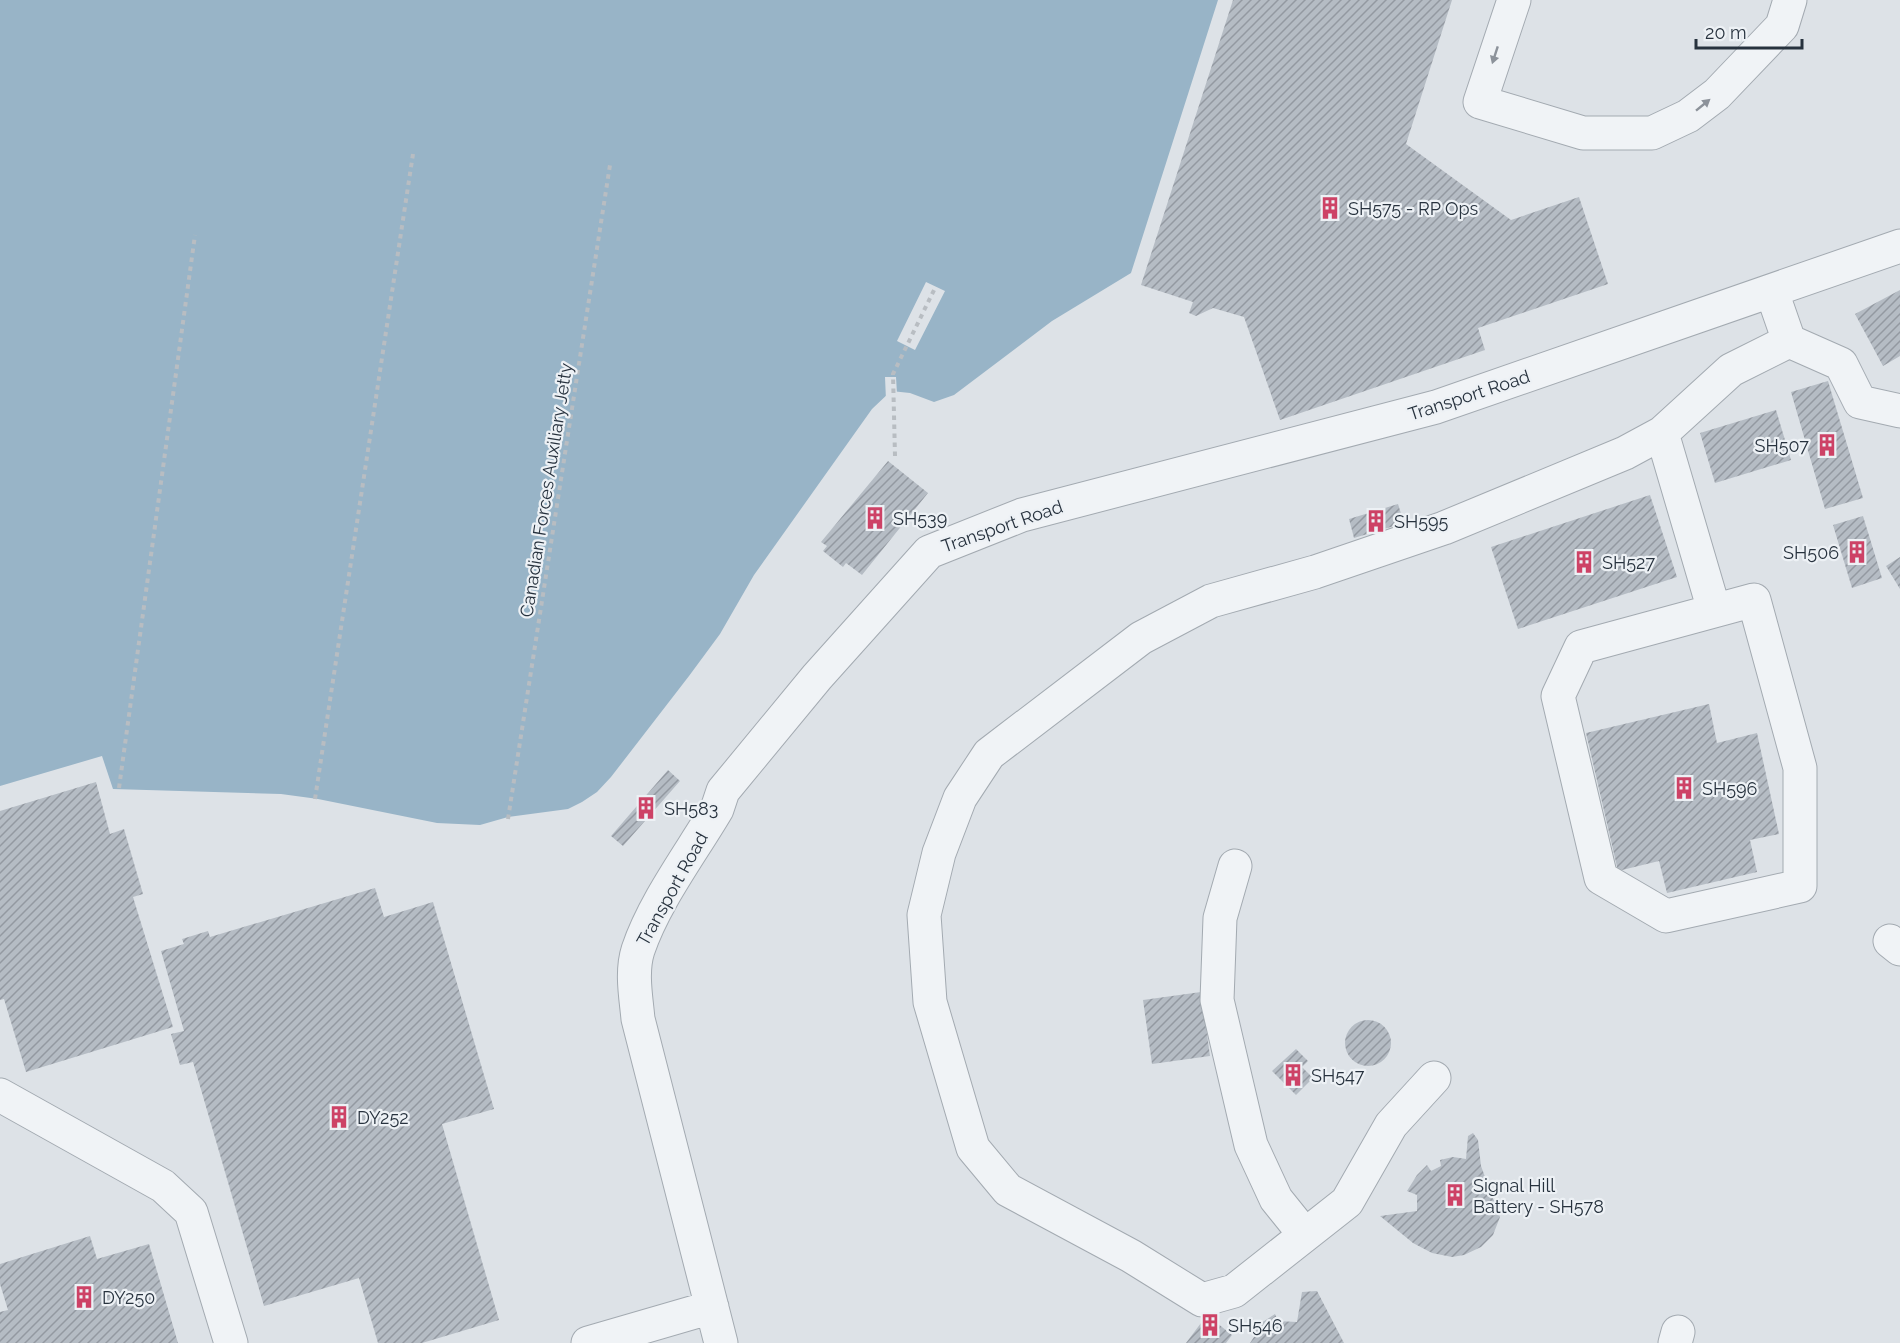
<svg xmlns="http://www.w3.org/2000/svg" width="1900" height="1343" viewBox="0 0 1900 1343" font-family="Raleway,sans-serif">
  <style>
    .water { fill: #98b4c7 }
    .pier { fill: #dde2e7 }
    .building { fill: url(#building-hatch) }
    .lines { fill: none; stroke-linecap: round; stroke-linejoin: round }
    .minor-casing { stroke: #a3aab1; stroke-width: 35 }
    .path { stroke: #b8bdc2; stroke-width: 4; stroke-dasharray: 4.5 4.5; stroke-linecap: butt }
    .minor { stroke: #f0f3f6; stroke-width: 33 }
    .oneway { fill: #8c929a }
    .labels { text-anchor: middle; dominant-baseline: central; stroke-width: 4.5; stroke-linejoin: round; paint-order: stroke }
    .poi-label { font-size: 18px; fill: #27323e; stroke: #edf1f5; text-anchor: start }
    .street-label { font-size: 18px; fill: #27323e; stroke: #edf1f5 }
  </style>
  <defs>
    <pattern id="building-hatch" width="6" height="6" patternUnits="userSpaceOnUse" patternTransform="scale(1.5)"><rect width="6" height="6" fill="#b5bcc4"/><path d="M-1 1l2-2M0 6l6-6M5 7l2-2" fill="none" stroke="#9399a1"/></pattern>
  </defs>
  <rect width="100%" height="100%" fill="#dde2e7"/>
  <!-- water -->
  <path class="water" d="M0,0H1218L1131,273L1052,321L954,395L934,402L910,393L891,391L872,409L754,575L720,634L689,676L611,777L597,792L582,802L568,809L508,817L480,825L437,823L318,799L281,794L113,789L102,756L0,786Z"/>
  <!-- pier -->
  <path class="pier" d="M926,282L945,291L915,350L897,341Z
    M885,377H896L897,394H892L886,400Z"/>
  <!-- building -->
  <path class="building" d="M1233,0H1452L1406,144L1511,220L1579,197L1608,284L1478,328L1485,350L1280,420L1244,317L1213,308L1196,316L1189,313L1193,302L1141,285Z
    M1900,290V356L1883,366L1855,314Z
    M1828,381L1863,498L1825,509L1791,392Z
    M1776,410L1791,460L1715,483L1700,433Z
    M888,461L928,493L862,575L846,563L843,567L823,551L827,546L821,542Z
    M1650,495L1677,577L1518,629L1491,547Z
    M1398,504L1404,523L1354,538L1349,519Z
    M1863,516L1882,578L1852,588L1833,525Z
    M1900,557V589L1886,566Z
    M1709,704L1717,743L1757,733L1779,834L1750,840L1757,872L1667,893L1659,861L1618,871L1586,733Z
    M668,770L680,781L623,846L611,836Z
    M96,782L110,834L124,829L143,894L133,897L173,1027L26,1072L4,999L0,1000V811Z
    M375,888L384,917L433,902L494,1109L442,1124L499,1320L422,1343H378L359,1278L264,1306L193,1062L180,1065L171,1034L184,1031L161,951L184,944L182,939L208,931L210,937Z
    M1201,992L1210,1056L1152,1064L1143,1000Z
    M1345 1043a23 23 0 1 1 46 0a23 23 0 1 1-46 0Z
    M1296,1049L1308,1061L1302,1067L1313,1078L1296,1095L1272,1071Z
    M1473,1133L1478,1140L1481,1166L1500,1217L1493,1235L1481,1247L1464,1255L1452,1257L1432,1253L1413,1243L1380,1216L1417,1211V1195L1407,1191L1417,1175L1427,1165L1431,1171L1441,1166L1440,1160L1453,1157L1466,1159L1468,1136Z
    M90,1236L97,1259L149,1244L178,1343H0V1312L8,1310L0,1284V1264Z
    M1317,1291L1344,1343H1250L1256,1334L1250,1330L1275,1314L1278,1321L1297,1322L1302,1292Z
    M1207,1315L1232,1335L1226,1343H1186Z"/>
  <g class="lines">
    <!-- minor casing -->
    <g class="minor-casing">
      <path id="minor" d="M1514,0L1480,102L1583,133H1652L1688,116L1717,94L1782,26L1790,0
        M1789,341L1841,364L1860,402L1900,411
        M1662,433L1714,610
        M1754,600L1800,768V886L1666,916L1601,878L1558,696L1581,647Z
        M1235,866L1220,918L1217,1000L1251,1145L1276,1199L1305,1235
        M1890,941L1900,949
        M1434,1078L1391,1125L1347,1202L1234,1291L1202,1300L1131,1256L1008,1190L973,1148L930,1002L924,915L939,853L960,798L989,754L1141,638L1211,601L1315,572L1444,528L1625,453L1662,433L1731,370L1789,341L1772,292
        M0,1095L163,1186L191,1212L231,1343
        M588,1343L712,1307
        M721,1343L638,1019C636,997 631,972 638,950C654,902 691,853 717,809L723,791L817,677L929,552L1022,515L1436,407L1900,246
        M1675,1343L1678,1332"/>
    </g>
    <!-- path -->
    <path class="path" d="M895,456L893,374L935,288
      M119,788L195,235
      M315,799L413,154
      M508,819L610,165"/>
    <!-- minor -->
    <use href="#minor" class="minor"/>
  </g>
  <!-- one-way arrows -->
  <defs><path id="oneway-solid" d="M-6-.8H1V-3.2L6.5 0L1 3.2V.8H-6Z" transform="scale(1.5)"/></defs>
  <g class="oneway">
    <use href="#oneway-solid" transform="translate(1495 55) rotate(108)"/>
    <use href="#oneway-solid" transform="translate(1703 105) rotate(-39)"/>
  </g>
  <!-- icons -->
  <defs>
    <g id="building-bare" transform="scale(1.8)"><path d="M-4-6H4V6H1V3H-1V6H-4ZM-2.5-4.3h1.7v1.8h-1.7ZM.8-4.3h1.7v1.8H.8ZM-2.5-1h1.7V.8h-1.7ZM.8-1h1.7V.8H.8Z" fill="#cd4266" stroke="#edf1f5" stroke-width="2.5" paint-order="stroke"/></g>
  </defs>
  <g fill-rule="evenodd">
    <use href="#building-bare" x="1330" y="208"/>
    <use href="#building-bare" x="1827" y="445"/>
    <use href="#building-bare" x="875" y="518"/>
    <use href="#building-bare" x="1376" y="521"/>
    <use href="#building-bare" x="1857" y="552"/>
    <use href="#building-bare" x="1584" y="562"/>
    <use href="#building-bare" x="1684" y="788"/>
    <use href="#building-bare" x="646" y="808"/>
    <use href="#building-bare" x="1293" y="1075"/>
    <use href="#building-bare" x="339" y="1117"/>
    <use href="#building-bare" x="1455" y="1195"/>
    <use href="#building-bare" x="84" y="1297"/>
    <use href="#building-bare" x="1210" y="1325"/>
  </g>
  <g class="labels">
    <!-- poi labels -->
    <g class="poi-label">
      <text x="1348" y="208">SH575 - RP Ops</text>
      <text x="1809" y="445" text-anchor="end">SH507</text>
      <text x="893" y="518">SH539</text>
      <text x="1394" y="521">SH595</text>
      <text x="1839" y="552" text-anchor="end">SH506</text>
      <text x="1602" y="562">SH527</text>
      <text x="1702" y="788">SH596</text>
      <text x="664" y="808">SH583</text>
      <text x="1311" y="1075">SH547</text>
      <text x="357" y="1117">DY252</text>
      <text x="1473" y="1185">Signal Hill<tspan x="1473" dy="21">Battery - SH578</tspan></text>
      <text x="102" y="1297">DY250</text>
      <text x="1228" y="1325">SH546</text>
    </g>
    <!-- street labels -->
    <g class="street-label">
      <text transform="translate(1469 395) rotate(-18)">Transport Road</text>
      <text transform="translate(546 490) rotate(-81)">Canadian Forces Auxiliary Jetty</text>
      <text transform="translate(1002 526) rotate(-19)">Transport Road</text>
      <text transform="translate(672 889) rotate(-61)">Transport Road</text>
    </g>
  </g>
  <!-- scale -->
  <path d="M1696 39v9h106v-9" fill="none" stroke="#27323e" stroke-width="3"/>
  <text x="1705" y="39" font-size="18" fill="#27323e" stroke="#edf1f5" stroke-width="4.5" paint-order="stroke">20 m</text>
</svg>
